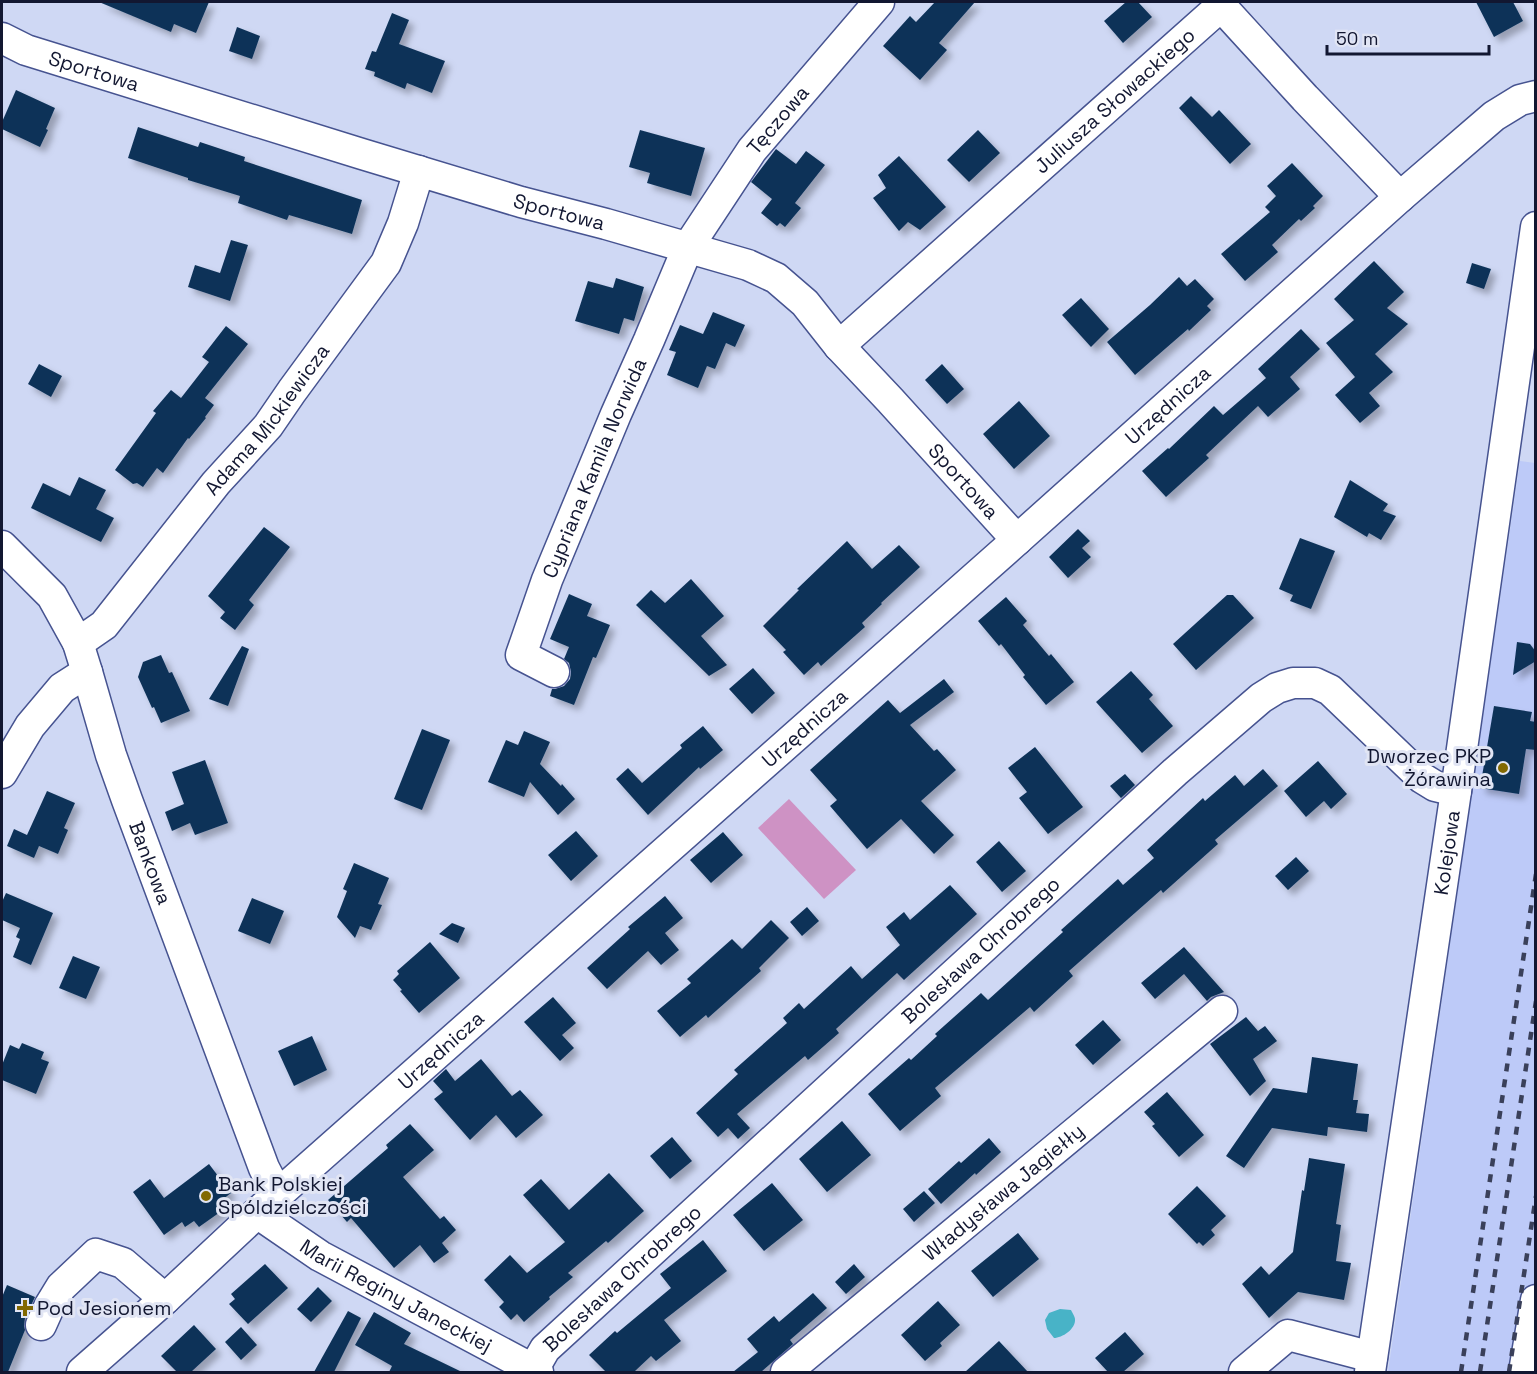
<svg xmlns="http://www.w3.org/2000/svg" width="1537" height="1374" viewBox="0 0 1537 1374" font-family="'Space Grotesk',sans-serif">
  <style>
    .built { fill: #bdcaf8 }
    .green { fill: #ce92c4 }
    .water { fill: #48b3c7 }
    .building { fill: #0e3359; filter: url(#shadow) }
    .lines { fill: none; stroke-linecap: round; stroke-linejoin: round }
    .minor-casing { stroke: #465390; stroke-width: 33 }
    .minor { stroke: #fff; stroke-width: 30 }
    .rail { stroke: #3a405a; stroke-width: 4.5; stroke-dasharray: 8 8; stroke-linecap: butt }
    .poi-dot { fill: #826902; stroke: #e1e5f4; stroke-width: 2 }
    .labels { text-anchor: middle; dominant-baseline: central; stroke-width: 6; stroke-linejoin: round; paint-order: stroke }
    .street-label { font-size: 20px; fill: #121731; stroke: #e1e5f4 }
    .poi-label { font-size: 20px; fill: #121731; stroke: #e1e5f4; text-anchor: start }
  </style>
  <defs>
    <filter id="shadow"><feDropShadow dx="5.5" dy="5.5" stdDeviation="3" flood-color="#0004"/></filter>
  </defs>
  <rect width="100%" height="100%" fill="#cfd8f4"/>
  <!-- built -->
  <path class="built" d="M1520,461L1535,463V1372H1388Z"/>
  <!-- green -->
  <path class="green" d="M789,799L856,870L824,899L758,828Z"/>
  <!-- water -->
  <path class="water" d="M1060,1309L1071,1310C1072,1312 1075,1317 1075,1319C1076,1329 1062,1338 1054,1338L1047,1329L1045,1320L1049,1313Z"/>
  <!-- building -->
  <path class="building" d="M99,2H209L196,33L174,24L171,32Z
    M935,2H975L939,43L947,50L920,80L883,46L910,16L916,22Z
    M1126,2H1138L1152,17L1123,43L1104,21Z
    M1476,2H1513L1523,21L1494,37Z
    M392,13L409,20L399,44L445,61L432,93L407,83L405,89L374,76L375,72L365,69L372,51L376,52Z
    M237,27L260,36L252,59L229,51Z
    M16,90L55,108L46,129L48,130L40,147L2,129V122Z
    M1191,96L1212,117L1219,110L1251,144L1230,164L1179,108Z
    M138,127L198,147L200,142L245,157L244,161L362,200L352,234L289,215L287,220L238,203L240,196L188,180V178L128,158Z
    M640,130L705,148L691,196L647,183L650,173L629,167Z
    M978,130L1000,153L969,182L947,160Z
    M776,149L796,164L806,151L825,165L795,203L801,208L785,227L780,223L777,226L761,213L772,199L751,182Z
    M899,156L946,207L920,230L908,222L899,231L873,198L886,188L878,175Z
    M1292,163L1323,196L1313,206L1315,208L1301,221L1299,219L1272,245L1278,252L1245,281L1221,254L1270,212L1265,207L1276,196L1267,186Z
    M231,240L248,245L230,301L188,287L195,265L220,273Z
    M1374,261L1404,292L1387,308L1408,324L1375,354L1393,372L1369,393L1380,406L1360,423L1335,395L1355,377L1326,343L1354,320L1334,299Z
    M1472,263L1491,269L1484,289L1466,283Z
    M1179,277L1187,286L1195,279L1214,299L1207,306L1211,310L1189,331L1188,329L1135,375L1107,342L1150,305Z
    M616,278L644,287L634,321L624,318L619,334L575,321L588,281L613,288Z
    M1081,298L1109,329L1091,347L1062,315Z
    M713,312L745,325L735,347L726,343L715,369L707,366L698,388L667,375L676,352L669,350L680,325L703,334Z
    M226,326L248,344L205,398L214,405L205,417L206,418L189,439L188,438L163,473L157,468L143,487L137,483L133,484L115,470L156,413L153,411L171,390L181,398L209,362L202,357Z
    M1301,329L1320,349L1290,377L1300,389L1268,417L1258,406L1206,455L1209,458L1166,497L1142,471L1168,448L1169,449L1214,406L1223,415L1266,378L1258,369Z
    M39,364L62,376L51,397L28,384Z
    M942,364L964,389L947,404L925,380Z
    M1019,401L1050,436L1014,469L983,434Z
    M79,477L106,490L96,509L114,518L101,542L31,508L43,483L70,496Z
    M1350,480L1388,504L1383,511L1396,516L1381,540L1369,533L1367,537L1334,517Z
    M264,527L290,547L249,600L254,605L235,630L220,618L225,612L208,596Z
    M1078,529L1090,541L1082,548L1091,557L1068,578L1049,557Z
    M1300,538L1335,551L1311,609L1290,601L1293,595L1279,589Z
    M847,541L872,569L899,545L920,567L881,603L882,604L862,623L865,627L821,666L818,662L804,675L783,652L786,650L763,626L799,590L797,589Z
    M691,579L724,616L701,636L727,665L709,676L636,605L651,590L665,603Z
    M569,594L592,604L587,616L610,625L596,658L593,657L574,705L550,696L552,689H555L564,686L570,679L571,672L569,663L564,659L569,647L550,639Z
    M1227,595H1233L1254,618L1196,670L1173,644Z
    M1006,597L1027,621L1023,625L1049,656L1051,654L1074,682L1046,705L1023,677L1025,675L1001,644L999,646L978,621Z
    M1517,642L1530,644L1536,652V661L1513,675Z
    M242,646L249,649L228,706L209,699Z
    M161,655L169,673L172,672L190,711L161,723L154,707L152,708L138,677L143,662Z
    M753,668L775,693L752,714L729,689Z
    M1131,671L1153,695L1149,699L1173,726L1142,753L1096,702Z
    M944,679L954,692L910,725L934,751L937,749L956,770L921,801L954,835L934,854L901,819L867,849L830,806L837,800L810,770L888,700L900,713Z
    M1494,706L1532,712L1530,721L1536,722V750L1526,749L1519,794L1480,788Z
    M703,726L723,750L700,769L699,767L648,815L616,779L628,768L642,783L682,748L680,745Z
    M422,729L450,740L422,810L394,799Z
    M524,731L550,742L540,764L561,786L562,784L575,799L558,815L530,782L524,797L488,782L506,740L518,745Z
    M1035,747L1083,807L1048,834L1019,798L1027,792L1008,768Z
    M205,760L228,823L195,835L190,823L172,831L165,812L184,804L172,772Z
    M1318,761L1347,794L1331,809L1324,801L1306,817L1284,791Z
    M1263,769L1278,786L1215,840L1218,844L1163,893L1161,890L1069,971L1073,976L1034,1012L1030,1007L935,1088L941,1096L900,1131L868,1094L909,1058L911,1060L937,1036L935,1034L981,993L988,1000L1063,932L1061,930L1118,879L1123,885L1154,858L1147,850L1203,798L1205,801L1235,775L1244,786Z
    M1125,774L1135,785L1121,798L1110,786Z
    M47,791L75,803L64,828L68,830L58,854L39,846L34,858L7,846L14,829L27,835Z
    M576,831L598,856L571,881L548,855Z
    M723,832L743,855L711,883L690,860Z
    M999,841L1026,871L1002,892L976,862Z
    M1296,857L1309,871L1288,890L1275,876Z
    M354,863L389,878L378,904L382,905L371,930L360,926L355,938L337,917L347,891L343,889Z
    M950,885L977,914L904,980L897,973L836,1029L839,1033L808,1060L805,1056L737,1114L750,1128L738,1139L728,1128L718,1137L696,1113L738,1074L734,1070L787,1023L783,1018L799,1003L804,1009L851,966L862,979L900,945L886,927L904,912L910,920Z
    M6,893L53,913L31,965L13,957L20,939L16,937L20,928L2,920V902Z
    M665,896L683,918L665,933L679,950L661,965L648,951L607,989L587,968L630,929L628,927Z
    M252,898L284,911L270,944L238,931Z
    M807,907L819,921L802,936L790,922Z
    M771,920L789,938L759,968L761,971L708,1018L706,1015L680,1037L657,1011L691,983L687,979L732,939L742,949Z
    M452,923L465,928L458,943L439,934Z
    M430,942L460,978L419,1013L400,991L402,990L393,980L399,974L397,971Z
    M1184,947L1224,992L1211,997L1207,1001L1184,974L1155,999L1141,983Z
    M73,956L100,967L86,999L59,988Z
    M553,997L576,1023L562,1035L574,1048L560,1061L524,1022Z
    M1246,1017L1258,1031L1265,1026L1277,1041L1253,1059L1266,1081L1250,1096L1210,1044Z
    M1103,1020L1121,1040L1093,1065L1075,1045Z
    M312,1036L327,1070L294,1086L278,1051Z
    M22,1043L44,1052L41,1059L49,1062L36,1094L2,1080V1065L10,1045L19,1049Z
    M1312,1057L1358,1064L1353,1100H1358L1356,1113L1369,1114L1367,1132L1328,1127L1327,1136L1272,1128L1244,1168L1226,1156L1273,1088L1307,1093Z
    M481,1059L512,1096L520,1090L543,1115L516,1138L496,1115L470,1140L434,1099L443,1092L433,1081L446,1069L455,1081Z
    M1167,1092L1204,1135L1179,1157L1152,1126L1155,1124L1144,1112Z
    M842,1121L871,1155L827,1192L799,1159Z
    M410,1124L434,1150L403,1177L440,1219L444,1216L456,1230L442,1243L449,1252L434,1263L420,1245L394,1268L351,1218L347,1222L328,1200L388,1148L386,1145Z
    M672,1137L692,1161L670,1179L650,1156Z
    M989,1138L1001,1152L976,1175L975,1173L941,1204L928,1189L959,1161L961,1163Z
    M1309,1158L1345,1164L1336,1224L1341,1225L1336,1261L1351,1263L1344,1300L1298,1292L1269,1318L1242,1284L1261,1266L1269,1275L1293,1252L1302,1190L1304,1191Z
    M209,1164L231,1193L218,1203L223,1210L199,1227L194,1221L185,1227L182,1222L164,1235L133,1192L150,1179L164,1198Z
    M609,1173L644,1211L608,1243L606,1241L568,1273L573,1277L549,1297L550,1299L524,1322L517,1314L511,1320L499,1307L504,1302L484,1280L510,1255L527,1273L565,1242L523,1195L541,1179L569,1210Z
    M772,1183L803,1220L764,1251L733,1215Z
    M1197,1186L1226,1216L1211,1230L1215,1235L1203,1246L1199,1242L1197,1244L1168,1214Z
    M924,1191L935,1203L914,1222L903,1209Z
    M1018,1233L1039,1259L993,1297L971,1271Z
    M703,1240L727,1271L664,1320L681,1341L656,1361L651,1356L634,1372H606L589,1355L615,1331L617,1333L671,1288L660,1274Z
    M265,1264L288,1288L248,1324L229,1304L235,1299L231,1294Z
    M854,1264L865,1277L846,1294L835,1282Z
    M7,1285L35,1297L25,1318L24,1326L25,1330L8,1372H2V1297Z
    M318,1287L332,1301L311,1322L297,1309Z
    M813,1293L827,1308L790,1340L793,1344L761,1372H733L758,1352L747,1339L774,1316L779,1322Z
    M938,1301L960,1325L940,1343L942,1346L925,1361L901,1335Z
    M348,1311L361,1318L334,1372H314Z
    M374,1312L411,1333L404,1344L462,1372H389L392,1366L355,1345Z
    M194,1325L216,1349L191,1372H177L161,1356Z
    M241,1327L257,1345L241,1360L225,1342Z
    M1125,1332L1144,1354L1123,1372H1108L1095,1358Z
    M999,1341L1028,1372H965Z"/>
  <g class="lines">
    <!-- minor casing -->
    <g class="minor-casing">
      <g id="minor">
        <path id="s1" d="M2,38L26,50L362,154L521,202L606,224L748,265L776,278L805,303L839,346L890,400L1017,540"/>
        <path id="s2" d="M839,346L1221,6L1305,98L1400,197"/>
        <path id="s3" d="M2,546L52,596L78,643L87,672L111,755L127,800L264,1168L278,1195"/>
        <path id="s4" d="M78,643L104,625L216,483L268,426L292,391L386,263L403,223L419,171"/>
        <path id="s5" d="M554,672L521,655L547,580L616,414L649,340L688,247L752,150L879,2"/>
        <path d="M2,773L30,726L62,688L87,672"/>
        <path id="s6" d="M257,1213L320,1256L538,1372"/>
        <path d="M41,1325L50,1305L61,1287L96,1254L123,1263L165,1299"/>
        <path id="s7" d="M533,1370L545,1349L1175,772L1261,698L1277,688L1293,683H1315L1330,690L1422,778L1435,786L1456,791"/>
        <path id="s8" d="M82,1372L165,1299L257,1213L1017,540L1400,197L1494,116L1520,100L1536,96"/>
        <path id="s9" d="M786,1372L1222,1011"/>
        <path d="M1244,1372L1288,1335L1372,1357"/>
        <path id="s10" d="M1370,1372L1456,791L1536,227"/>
        <path d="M1524,1372L1536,1300"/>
      </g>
    </g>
    <!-- minor -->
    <use href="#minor" class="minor"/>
    <!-- rail -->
    <path class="rail" d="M1461,1372L1536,874
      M1480,1372L1536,1001
      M1509,1372L1536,1196"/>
  </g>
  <!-- markers -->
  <g class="poi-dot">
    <circle cx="1503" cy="768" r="6"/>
    <circle cx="206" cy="1196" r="6"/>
    <path d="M22 1299h6v6h6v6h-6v6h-6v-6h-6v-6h6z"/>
  </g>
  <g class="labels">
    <!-- street labels -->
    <g class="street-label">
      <text stroke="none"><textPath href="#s1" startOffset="98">Sportowa</textPath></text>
      <text stroke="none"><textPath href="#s2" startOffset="369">Juliusza Słowackiego</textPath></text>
      <text stroke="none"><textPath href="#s5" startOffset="634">Tęczowa</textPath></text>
      <text stroke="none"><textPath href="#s1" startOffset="584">Sportowa</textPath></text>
      <text stroke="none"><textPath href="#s8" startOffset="1454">Urzędnicza</textPath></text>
      <text stroke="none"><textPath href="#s4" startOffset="294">Adama Mickiewicza</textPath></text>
      <text stroke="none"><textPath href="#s5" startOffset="238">Cypriana Kamila Norwida</textPath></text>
      <text stroke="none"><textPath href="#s1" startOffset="1088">Sportowa</textPath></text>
      <text stroke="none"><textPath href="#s8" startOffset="968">Urzędnicza</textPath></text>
      <text stroke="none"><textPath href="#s10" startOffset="525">Kolejowa</textPath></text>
      <text stroke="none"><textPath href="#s3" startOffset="356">Bankowa</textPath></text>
      <text stroke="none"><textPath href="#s7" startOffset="615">Bolesława Chrobrego</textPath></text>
      <text stroke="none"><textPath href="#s8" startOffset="482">Urzędnicza</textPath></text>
      <text stroke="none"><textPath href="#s9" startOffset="282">Władysława Jagiełły</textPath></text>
      <text stroke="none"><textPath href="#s7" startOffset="129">Bolesława Chrobrego</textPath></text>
      <text stroke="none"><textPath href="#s6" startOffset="162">Marii Reginy Janeckiej</textPath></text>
    </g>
    <!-- poi labels -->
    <g class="poi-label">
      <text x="1491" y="756" text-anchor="end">Dworzec PKP<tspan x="1491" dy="23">Żórawina</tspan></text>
      <text x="218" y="1184">Bank Polskiej<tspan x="218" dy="23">Spóldzielczości</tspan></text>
      <text x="37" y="1308">Pod Jesionem</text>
    </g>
  </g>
  <!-- border -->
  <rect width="1537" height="1374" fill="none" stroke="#121731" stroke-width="6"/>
  <!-- scale -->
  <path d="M1327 45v9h162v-9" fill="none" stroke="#121731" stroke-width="3"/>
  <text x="1336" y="45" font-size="18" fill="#121731" stroke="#e1e5f4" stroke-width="4.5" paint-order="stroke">50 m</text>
</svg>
